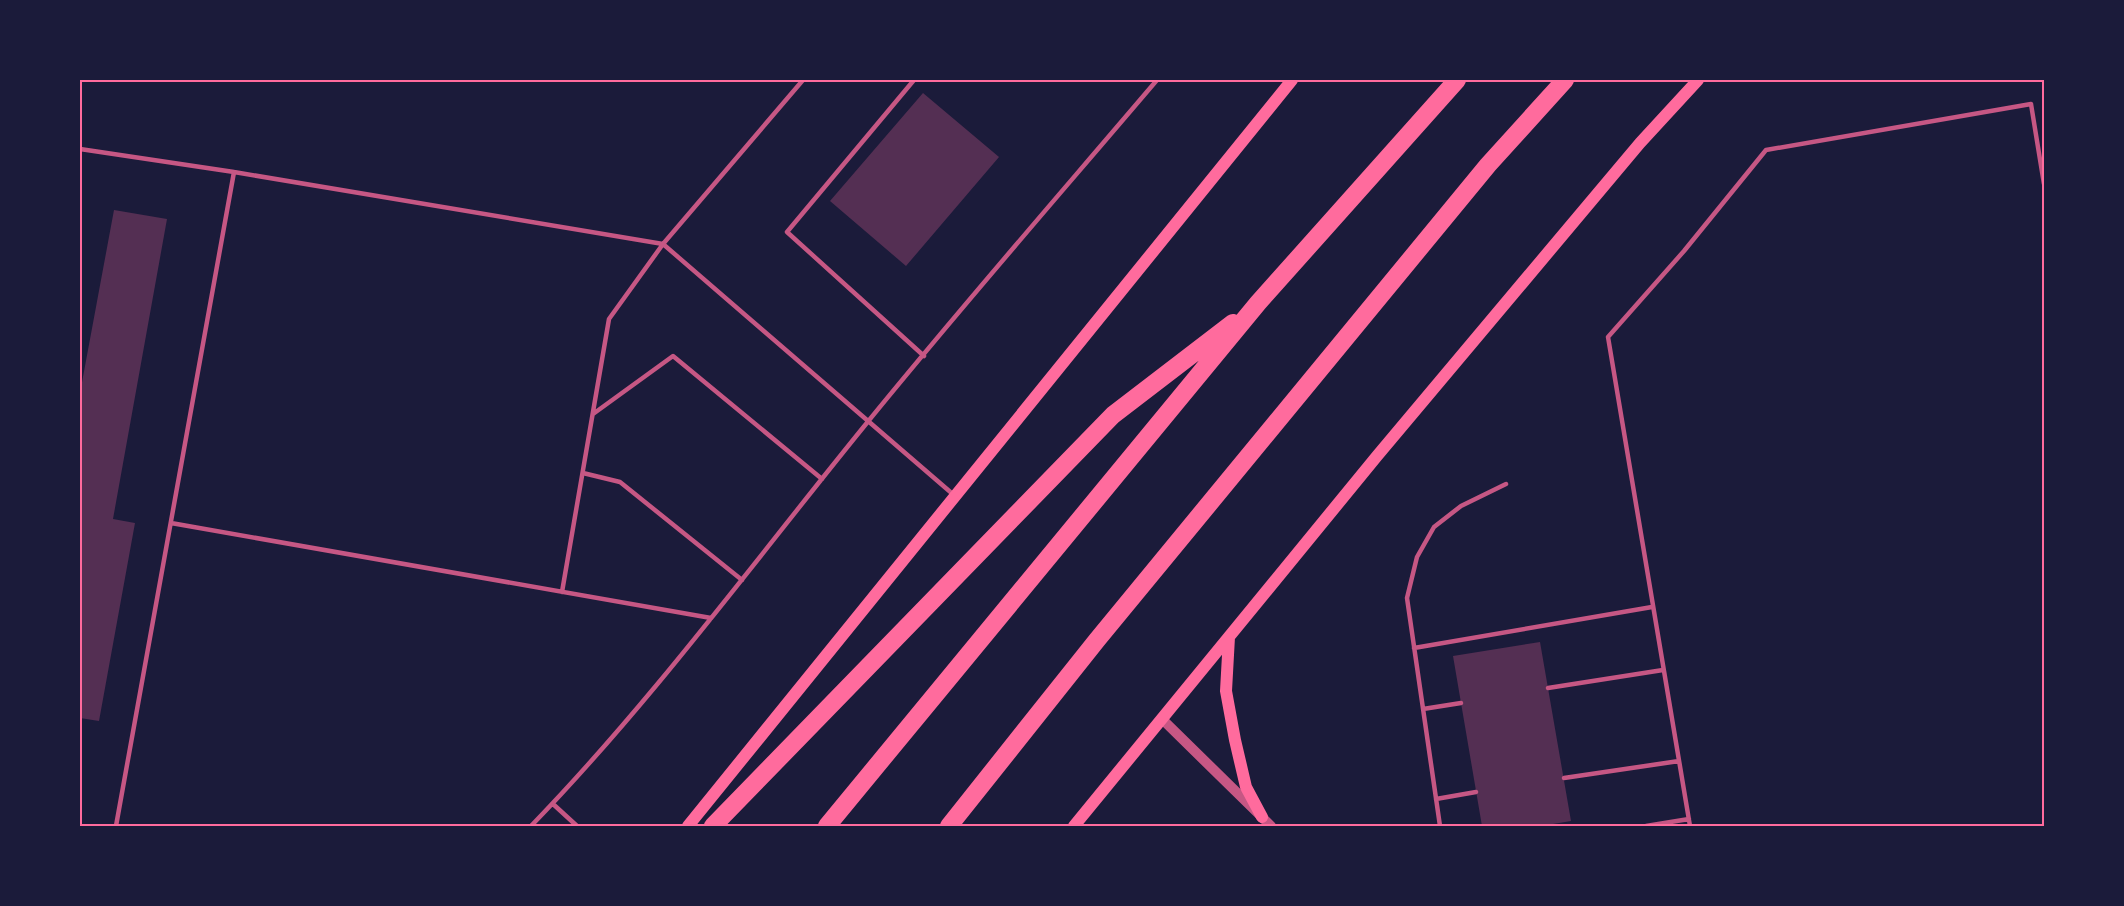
<svg xmlns="http://www.w3.org/2000/svg" width="2124" height="906" viewBox="0 0 2124 906" font-family="Karla,sans-serif">
  <style>
    .building { fill: #542f53 }
    .lines { fill: none; stroke-linecap: round; stroke-linejoin: round }
    .service { stroke: #c65784; stroke-width: 4.5 }
    .tertiary { stroke: #c65784; stroke-width: 10 }
    .secondary { stroke: #ff6b9d; stroke-width: 12 }
    .motorway { stroke: #ff6b9d; stroke-width: 18 }
    .neatline { fill: none; stroke: #ff6b9d; stroke-width: 2 }
  </style>
  <rect width="100%" height="100%" fill="#1b1b3a"/>
  <!-- building -->
  <path class="building" d="M923,93L999,157L906,266L830,201Z
    M114,210L167,219L113,519L135,523L99,721L80,718V393Z
    M1540,642L1571,821L1541,826H1482L1453,656Z"/>
  <g class="lines">
    <!-- service -->
    <path class="service" d="M803,80L663,244L955,496
      M914,80L787,232L924,356
      M80,149L234,172L663,244L609,319L562,592
      M593,414L673,356L822,479
      M583,473L620,482L742,580
      M171,523L711,618
      M1414,648L1652,607
      M1548,688L1663,670
      M1423,709L1461,703
      M1564,778L1679,761
      M1436,799L1476,792
      M553,804L577,826
      M116,826L234,172
      M531,826C652,701 756,559 866,424C961,307 1060,194 1157,80
      M1440,826L1407,598L1417,557L1434,527L1461,506L1506,484
      M1646,826L1689,819
      M1690,826L1608,337L1684,251L1766,150L2031,104L2044,184"/>
    <!-- tertiary -->
    <path class="tertiary" d="M1162,719L1271,826"/>
    <!-- secondary -->
    <path class="secondary" d="M1229,637L1226,691L1235,740L1246,787L1262,817
      M688,826L1292,80
      M1074,826L1377,456L1640,143L1698,80"/>
    <!-- motorway -->
    <path class="motorway" d="M713,826L1113,415L1233,323
      M827,826L1258,303L1457,80
      M949,826L1097,640L1488,165L1565,80"/>
  </g>
  <!-- border -->
  <rect width="2124" height="906" fill="none" stroke="#1b1b3a" stroke-width="162"/>
  <rect x="81" y="81" width="1962" height="744" class="neatline"/>
</svg>
